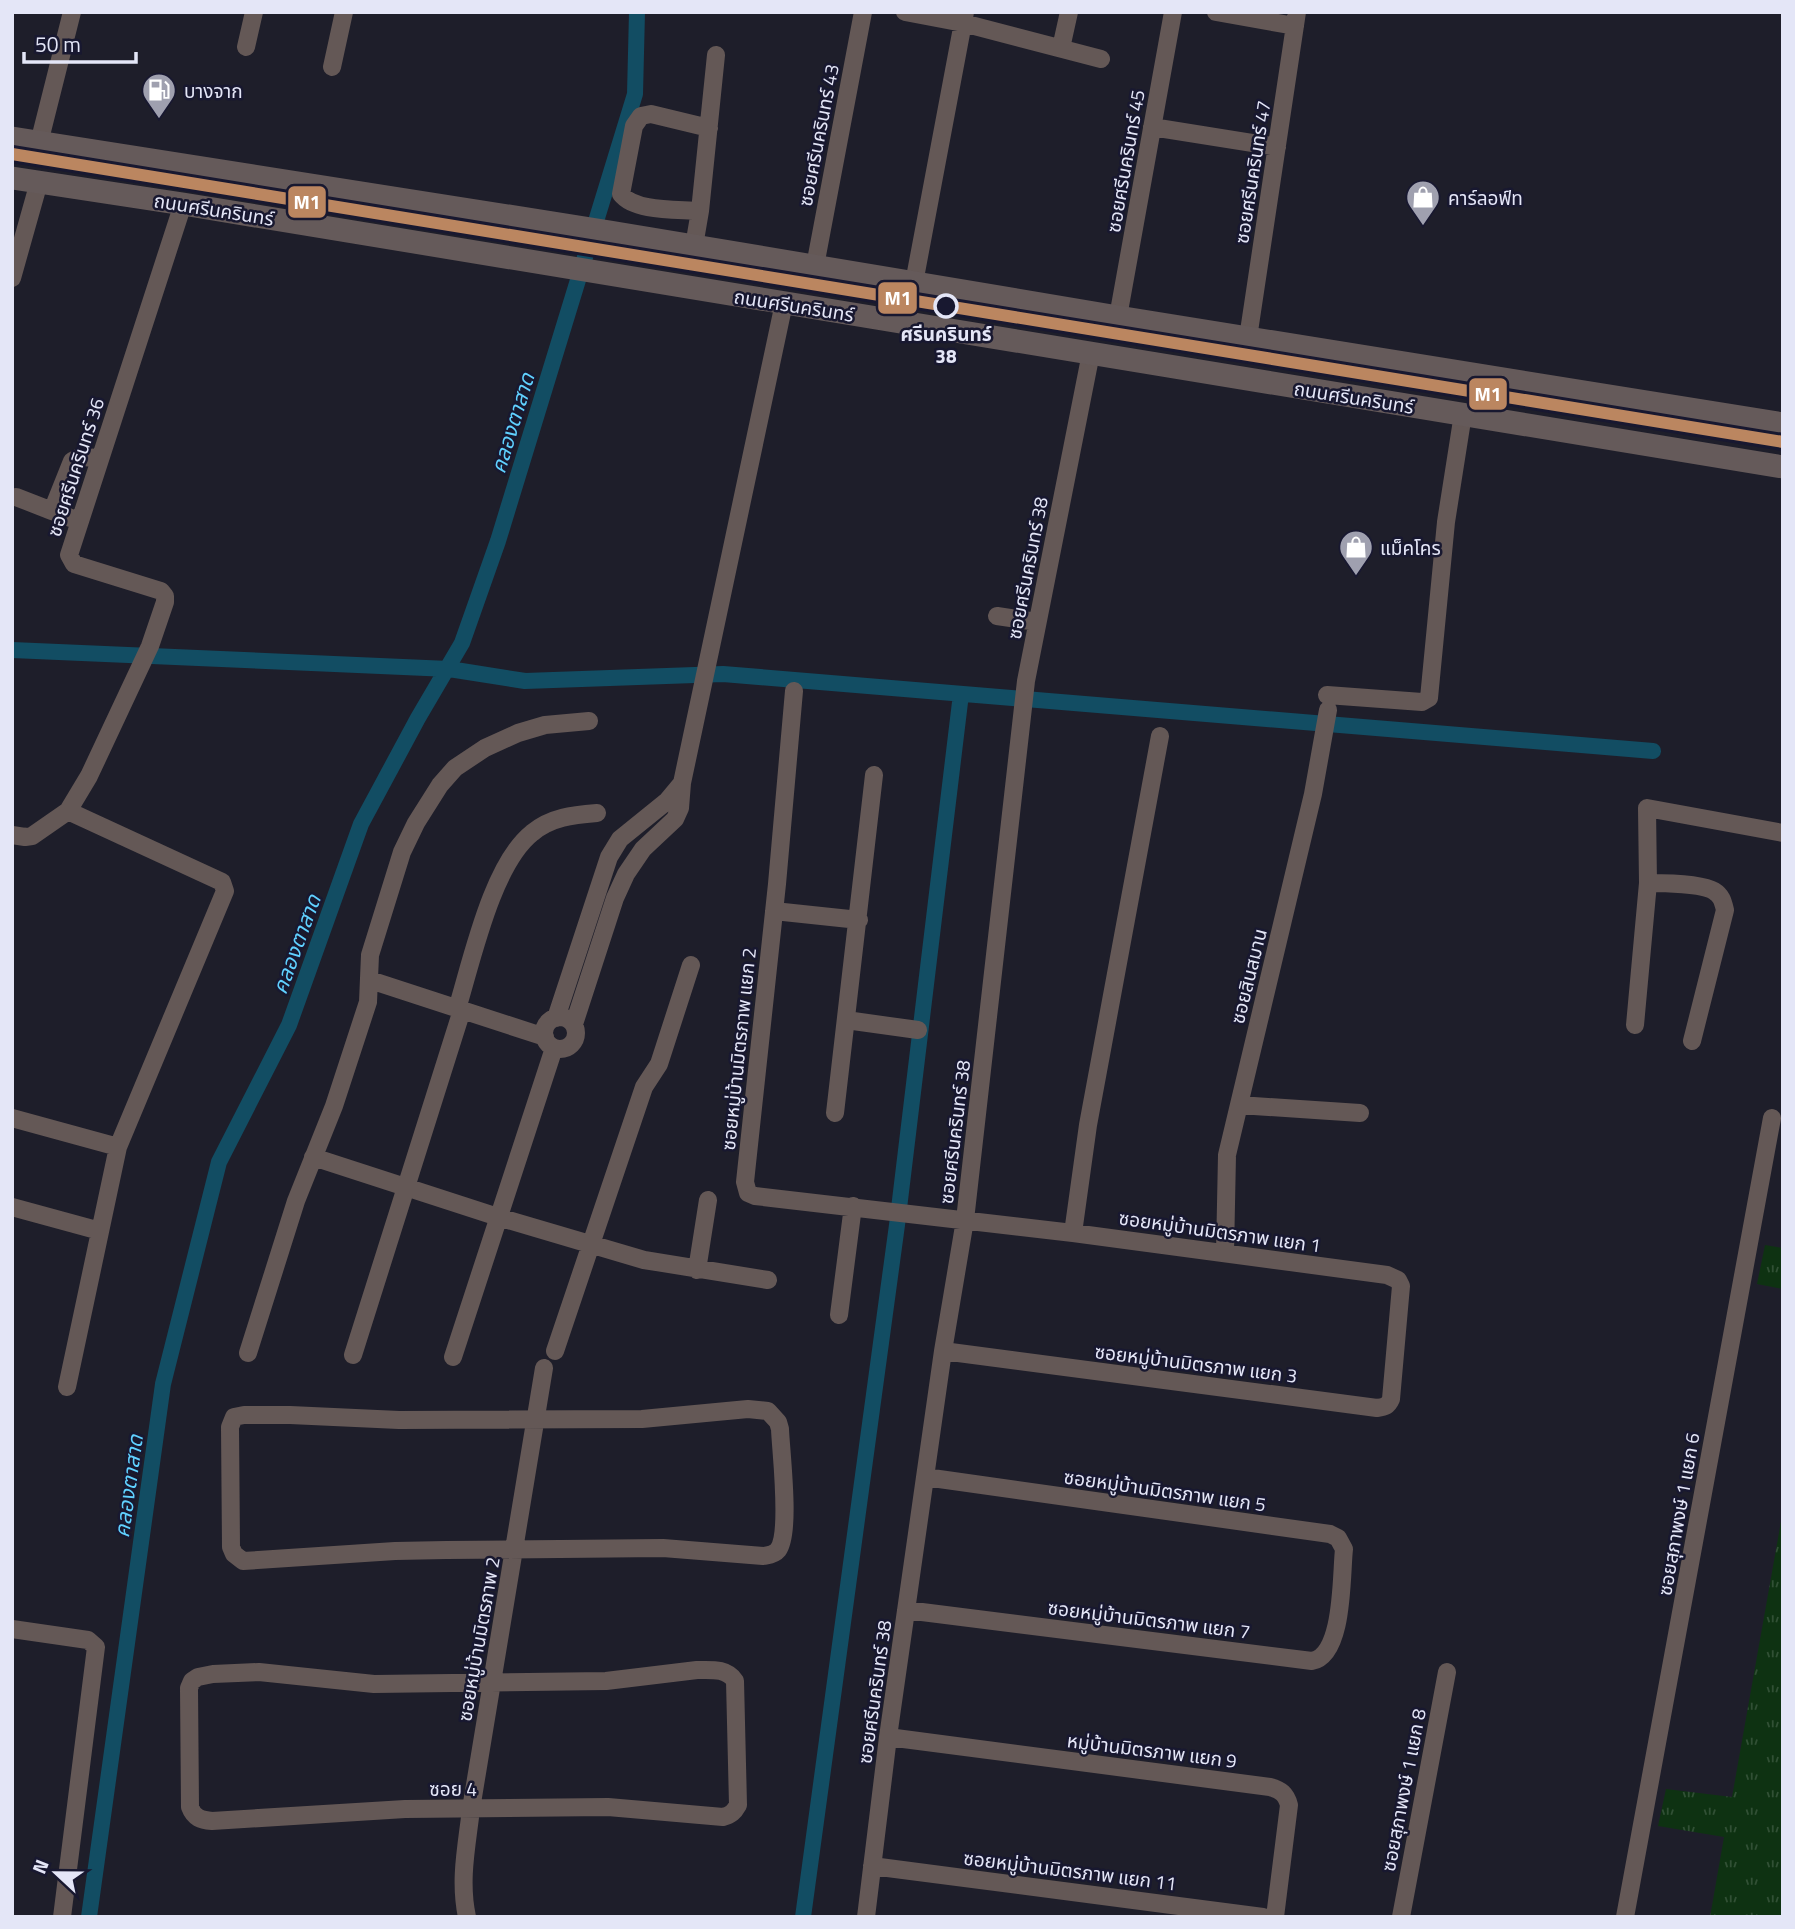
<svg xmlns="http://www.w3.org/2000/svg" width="1795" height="1929" viewBox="0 0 1795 1929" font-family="'Titillium Web','Noto Sans Thai',sans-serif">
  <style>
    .grass { fill: url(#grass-tufts) }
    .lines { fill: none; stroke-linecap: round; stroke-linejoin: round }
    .canal { stroke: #124d63; stroke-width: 16 }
    .minor { stroke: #645856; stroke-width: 18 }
    .major { stroke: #655a5a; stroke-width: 23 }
    .metro-1-casing { stroke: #181830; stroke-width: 18 }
    .metro-1 { stroke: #bb8660; stroke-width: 12 }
    .stop-dot { fill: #181830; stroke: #e4e6f7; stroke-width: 3.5 }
    .labels { text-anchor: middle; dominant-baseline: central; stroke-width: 5; stroke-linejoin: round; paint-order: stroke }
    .poi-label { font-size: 19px; fill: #e4e6f7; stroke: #181830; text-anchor: start }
    .street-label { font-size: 19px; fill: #e4e6f7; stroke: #181830 }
    .stop-label { font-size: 19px; font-weight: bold; fill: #e4e6f7; stroke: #181830 }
    .water-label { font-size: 21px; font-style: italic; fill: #60d1ff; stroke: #181830 }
    .line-badge { stroke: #181830; stroke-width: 2.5 }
    .badge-label { font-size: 19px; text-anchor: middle; font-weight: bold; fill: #fff }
  </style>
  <defs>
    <pattern id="grass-tufts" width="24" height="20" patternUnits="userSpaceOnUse" patternTransform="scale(1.75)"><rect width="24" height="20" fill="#0e3212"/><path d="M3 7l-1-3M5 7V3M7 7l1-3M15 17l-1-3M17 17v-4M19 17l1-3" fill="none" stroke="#315035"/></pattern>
  </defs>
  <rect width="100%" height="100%" fill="#1e1e2a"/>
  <!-- grass -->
  <path class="grass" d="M1765,1245L1783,1248V1289L1757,1284Z
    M1783,1510V1917H1710L1724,1837L1658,1826L1666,1789L1732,1797Z"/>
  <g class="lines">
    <!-- canal -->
    <path class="canal" d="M12,650L449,669L525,681L723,674L1653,751
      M89,1917L163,1384L219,1162L289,1025L361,824L418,718L462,643L498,541L635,94L637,12
      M803,1917L897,1225L961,694"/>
    <!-- minor -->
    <path class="minor" d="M905,12L963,23L1101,59
      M1216,12L1295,26
      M246,47L254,12
      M1061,48L1069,12
      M332,67L344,12
      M1152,127L1277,147
      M39,143L72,12
      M700,211C677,209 635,212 621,194L634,126L641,116L651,114L709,128
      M694,246L700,211L716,55
      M815,266L863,12
      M12,278L39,182
      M914,283L965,12
      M1118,317L1173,12
      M1248,338L1297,12
      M16,497L52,511
      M79,521L52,511L72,461L80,457L100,458
      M997,616L1037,622
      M794,691L777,884L745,1182L748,1193L755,1196L1073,1233L1387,1275L1398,1280L1401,1286L1391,1399C1388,1406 1385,1407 1377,1408L943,1351
      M1327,695L1422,702L1429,698L1446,522L1463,414
      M12,835L25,837L32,836L68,811L89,776L150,646L165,602V596L161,591L74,564L69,555L183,204
      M774,911L859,920
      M370,980L545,1037
      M457,1009C472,960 492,865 532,833C551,817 573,815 597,813
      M544 1033a16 16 0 1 1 32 0a16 16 0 1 1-32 0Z
      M556,1018L609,857L620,839L667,801L682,783
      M846,1020L918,1030
      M574,1024L615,898L626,874L643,849L675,819L680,808L682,783L784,303
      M1635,1025L1648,883
      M1692,1041L1725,910C1723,902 1722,896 1714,891C1703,884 1663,883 1648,883L1647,808L1783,833
      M1239,1105L1360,1113
      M835,1113L874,775
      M12,1118L118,1147
      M313,1157L498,1217L644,1260L768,1280
      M12,1207L100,1231
      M1073,1233L1088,1125L1160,736
      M1225,1253L1227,1155L1313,794L1328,710
      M697,1270L708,1200
      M839,1315L853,1206
      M555,1351L644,1087L659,1064L691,965
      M248,1353L296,1201L334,1106L368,1002L370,955L402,852L416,823L440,785L455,768L485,748L518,733L545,725L589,721
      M353,1355L462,1010
      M453,1357L554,1048
      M67,1387L118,1147L225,891L222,882L68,811
      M748,1409L768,1411L778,1422L780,1429C781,1454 791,1533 778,1550C774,1555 768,1555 763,1556L663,1548L446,1550L395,1551L243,1561L234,1554L231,1547L230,1427L234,1417L244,1415H290L399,1420L642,1419Z
      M906,1610L1312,1661C1344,1655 1341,1575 1344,1549L1338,1538L1330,1534L925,1477
      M12,1629L88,1640L96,1647L62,1917
      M697,1670C711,1670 727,1668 735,1681L738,1805C734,1812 731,1815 723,1817L608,1807L405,1809L212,1821C201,1820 194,1818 190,1807L189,1688L192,1681L198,1677L213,1674L259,1672L374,1684L606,1681Z
      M888,1737L1270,1787C1281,1790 1286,1794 1289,1805L1275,1917
      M872,1866L1263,1917
      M467,1917C459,1880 467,1845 471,1809L544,1368
      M866,1917L888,1737L943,1351L965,1220L1026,681L1091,353
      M1401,1917L1447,1672
      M1625,1917L1772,1118"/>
    <!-- major -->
    <path class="major" d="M12,138L610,232L1118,317L1783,424
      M12,178L183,204L1783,467"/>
    <!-- metro-1 casing -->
    <g class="metro-1-casing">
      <path id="metro-1" d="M12,154L1783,442"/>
    </g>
    <!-- metro-1 -->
    <use href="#metro-1" class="metro-1"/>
  </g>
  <!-- icons -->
  <defs>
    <g id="fuel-pin" transform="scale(1.75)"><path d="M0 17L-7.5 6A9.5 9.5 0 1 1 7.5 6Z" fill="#9fa0af" stroke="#181830"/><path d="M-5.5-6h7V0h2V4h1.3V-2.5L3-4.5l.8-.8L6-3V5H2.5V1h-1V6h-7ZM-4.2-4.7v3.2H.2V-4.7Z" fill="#fff"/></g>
    <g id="shop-pin" transform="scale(1.75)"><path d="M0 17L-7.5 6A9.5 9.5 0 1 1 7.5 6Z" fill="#9fa0af" stroke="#181830"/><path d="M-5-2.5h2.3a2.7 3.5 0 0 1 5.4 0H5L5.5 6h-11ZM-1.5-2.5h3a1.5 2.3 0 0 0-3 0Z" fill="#fff"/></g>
  </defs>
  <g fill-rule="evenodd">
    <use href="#fuel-pin" x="159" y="90"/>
    <use href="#shop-pin" x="1423" y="197"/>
    <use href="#shop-pin" x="1356" y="547"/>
  </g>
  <!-- markers -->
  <circle class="stop-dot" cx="946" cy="306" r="11"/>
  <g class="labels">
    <!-- poi labels -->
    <g class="poi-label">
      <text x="184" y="90">บางจาก</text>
      <text x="1448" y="197">คาร์ลอฟ์ท</text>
      <text x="1380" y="547">แม็คโคร</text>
    </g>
    <!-- street labels -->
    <g class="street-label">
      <text transform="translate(818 135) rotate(-79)">ซอยศรีนครินทร์ 43</text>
      <text transform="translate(1125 161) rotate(-80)">ซอยศรีนครินทร์ 45</text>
      <text transform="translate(1252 172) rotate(-81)">ซอยศรีนครินทร์ 47</text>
      <text transform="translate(214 209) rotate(9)">ถนนศรีนครินทร์</text>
      <text transform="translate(794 305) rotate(9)">ถนนศรีนครินทร์</text>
      <text transform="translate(1354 397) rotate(9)">ถนนศรีนครินทร์</text>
      <text transform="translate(75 467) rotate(-72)">ซอยศรีนครินทร์ 36</text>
      <text transform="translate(1027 568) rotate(-79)">ซอยศรีนครินทร์ 38</text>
      <text transform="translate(1248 976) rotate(-76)">ซอยสินสมาน</text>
      <text transform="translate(738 1049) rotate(-84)">ซอยหมู่บ้านมิตรภาพ แยก 2</text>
      <text transform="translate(954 1132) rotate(-83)">ซอยศรีนครินทร์ 38</text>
      <text transform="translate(1220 1231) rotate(8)">ซอยหมู่บ้านมิตรภาพ แยก 1</text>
      <text transform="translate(1196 1363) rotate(7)">ซอยหมู่บ้านมิตรภาพ แยก 3</text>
      <text transform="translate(1165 1490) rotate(8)">ซอยหมู่บ้านมิตรภาพ แยก 5</text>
      <text transform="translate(1678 1514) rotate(-80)">ซอยสุภาพงษ์ 1 แยก 6</text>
      <text transform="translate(1149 1619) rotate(7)">ซอยหมู่บ้านมิตรภาพ แยก 7</text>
      <text transform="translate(478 1639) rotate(-80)">ซอยหมู่บ้านมิตรภาพ 2</text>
      <text transform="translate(874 1692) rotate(-82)">ซอยศรีนครินทร์ 38</text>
      <text transform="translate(1152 1750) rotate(7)">หมู่บ้านมิตรภาพ แยก 9</text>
      <text x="453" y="1788">ซอย 4</text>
      <text transform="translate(1403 1790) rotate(-79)">ซอยสุภาพงษ์ 1 แยก 8</text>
      <text transform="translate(1070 1870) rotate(7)">ซอยหมู่บ้านมิตรภาพ แยก 11</text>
    </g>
    <!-- stop labels -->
    <g class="stop-label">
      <text x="946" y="333">ศรีนครินทร์<tspan x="946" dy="22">38</tspan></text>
    </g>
    <!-- water labels -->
    <g class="water-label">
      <text transform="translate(512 423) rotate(-73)">คลองตาสาด</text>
      <text transform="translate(296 944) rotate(-70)">คลองตาสาด</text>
      <text transform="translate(128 1486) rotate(-82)">คลองตาสาด</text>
    </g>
  </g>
  <g class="line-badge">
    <rect x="287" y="185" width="40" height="34" rx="7" fill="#bb8660"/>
    <rect x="877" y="281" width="41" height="34" rx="7" fill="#bb8660"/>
    <rect x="1468" y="377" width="40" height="34" rx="7" fill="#bb8660"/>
  </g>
  <g class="badge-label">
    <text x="307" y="209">M1</text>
    <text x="898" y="305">M1</text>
    <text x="1488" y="401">M1</text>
  </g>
  <!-- border -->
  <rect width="1795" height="1929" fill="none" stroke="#e4e6f7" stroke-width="28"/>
  <!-- north arrow -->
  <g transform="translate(56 1873) rotate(292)" stroke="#181830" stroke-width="5" paint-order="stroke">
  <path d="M0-5L12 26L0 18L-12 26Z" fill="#e4e6f7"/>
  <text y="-10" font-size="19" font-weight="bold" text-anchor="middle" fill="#e4e6f7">N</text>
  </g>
  <!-- scale -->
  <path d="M24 52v10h112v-10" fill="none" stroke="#e4e6f7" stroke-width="3.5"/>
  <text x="35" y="52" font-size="21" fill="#e4e6f7" stroke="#181830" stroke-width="5" paint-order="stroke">50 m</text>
</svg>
